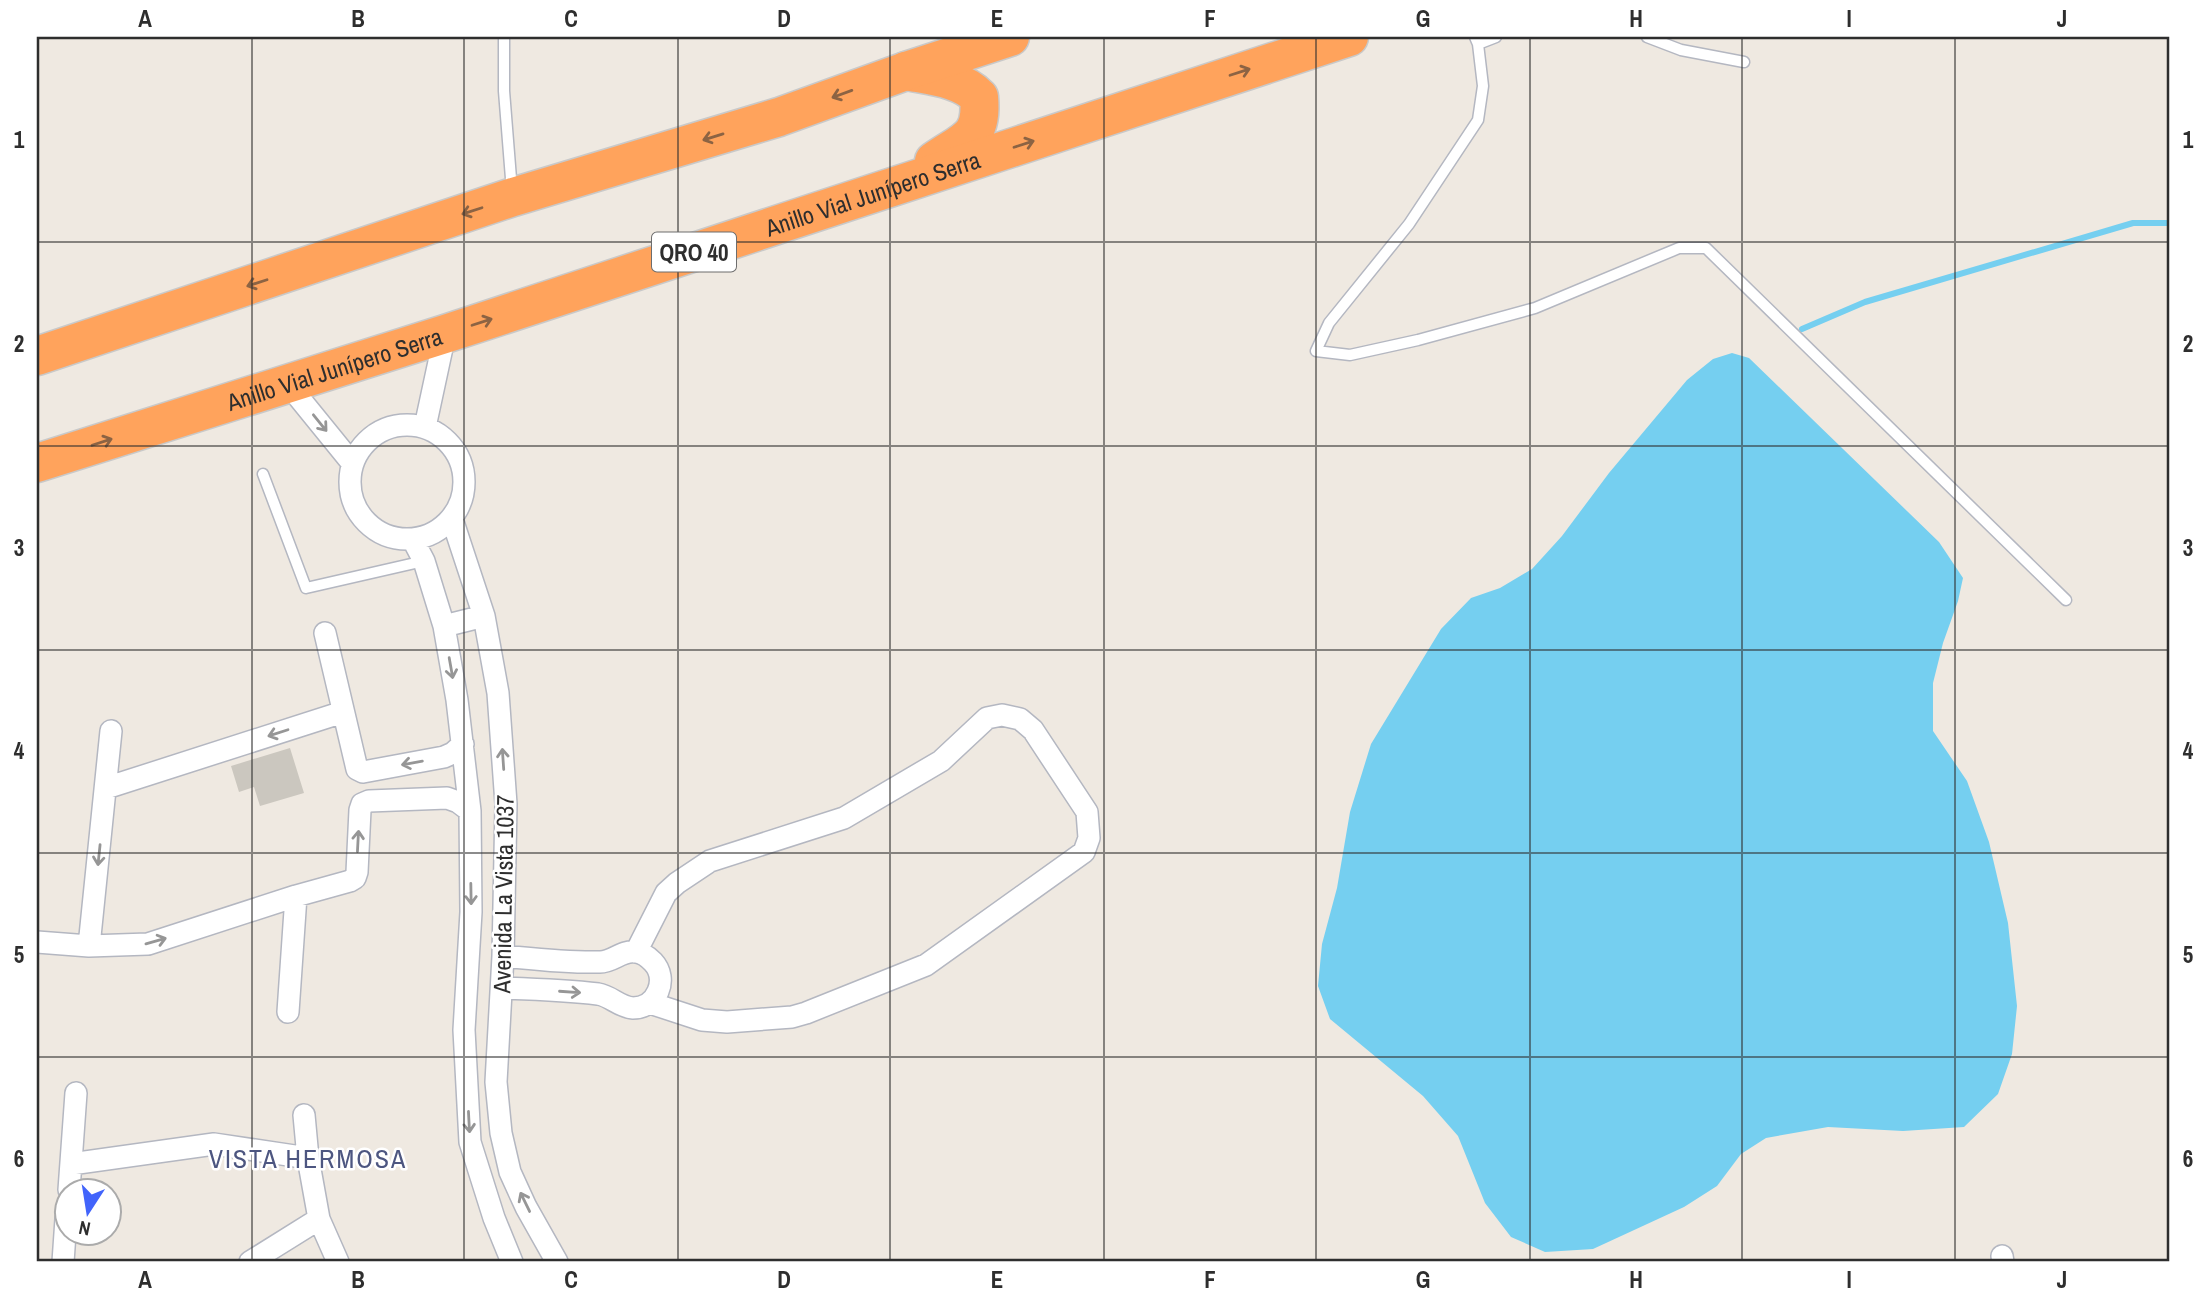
<svg xmlns="http://www.w3.org/2000/svg" width="2207" height="1299" viewBox="0 0 2207 1299" font-family="'Archivo Narrow',sans-serif">
  <style>
    .water { fill: #75cff0 }
    .lines { fill: none; stroke-linecap: round; stroke-linejoin: round }
    .stream { stroke: #75cff0; stroke-width: 6 }
    .building { fill: #cbc7bf }
    .lane-casing { stroke: #b4b7c1; stroke-width: 13 }
    .street-casing { stroke: #b4b7c1; stroke-width: 24 }
    .highway-casing { stroke: #c9c9c9; stroke-width: 41 }
    .lane { stroke: #fff; stroke-width: 10 }
    .street { stroke: #fff; stroke-width: 21 }
    .highway { stroke: #ffa35c; stroke-width: 38 }
    .oneway { stroke: #8c6343 }
    .oneway2 { stroke: #969696 }
    .grid { fill: none; stroke: #2e2e2e; stroke-width: 2; stroke-opacity: 0.55 }
    .labels { text-anchor: middle; dominant-baseline: central; stroke-width: 5; stroke-linejoin: round; paint-order: stroke }
    .shield { fill: #fff; stroke: #6d6d6d; stroke-width: 2 }
    .shield-label { font-size: 23px; font-weight: bold; fill: #2e2e2e }
    .street-label { font-size: 24px; fill: #2e2e2e; stroke: #fff }
    .neighbourhood-label { font-size: 26px; letter-spacing: 2px; fill: #4d5680; stroke: #fff }
    .neatline { fill: none; stroke: #2e2e2e; stroke-width: 2.5 }
    .grid-label { font-size: 23px; text-anchor: middle; font-weight: bold; fill: #2e2e2e }
  </style>
  <rect width="100%" height="100%" fill="#efe9e1"/>
  <!-- water -->
  <path class="water" d="M1732,353L1749,358L1939,542L1963,578L1958,601L1943,643L1933,683V731L1967,781L1989,842L2008,923L2017,1006L2012,1054L1998,1094L1964,1127L1903,1131L1828,1127L1766,1138L1741,1154L1717,1186L1684,1207L1593,1249L1545,1252L1511,1237L1485,1203L1458,1136L1423,1096L1330,1019L1318,986L1322,944L1337,888L1350,812L1371,744L1441,629L1471,598L1500,588L1532,569L1562,536L1609,473L1687,380L1713,359Z"/>
  <g class="lines">
    <!-- stream -->
    <path class="stream" d="M1802,329L1865,302L2133,223H2170"/>
  </g>
  <!-- building -->
  <path class="building" d="M290,748L304,793L260,806L254,787L239,792L231,766Z"/>
  <g class="lines">
    <!-- lane casing -->
    <g class="lane-casing">
      <path id="lane" d="M504,37V91L512,191
        M1475,37L1478,44L1483,86L1478,120L1409,224L1329,323L1316,351L1350,355L1418,340L1535,308L1679,248H1706L2066,600
        M1647,37L1681,50L1744,62
        M1478,44L1496,37
        M263,474L306,588L424,561"/>
    </g>
    <!-- street casing -->
    <g class="street-casing">
      <path id="street" d="M287,383L352,463
        M350 482a57 57 0 1 1 114 0a57 57 0 1 1-114 0Z
        M425,427L445,334
        M452,519L484,616L498,693L506,804L503,956L496,1082L501,1133L510,1172L526,1207L557,1262
        M413,540L424,561L444,626L457,700L470,811L471,912L464,1030L470,1142L494,1218L512,1262
        M444,626L484,616
        M325,633L357,769L363,772L444,757L453,753L463,744
        M106,788L343,712
        M37,942L89,946L148,944L296,896L350,881L355,878L357,872L360,810L362,804L369,801L447,798L458,802L470,811
        M89,946L111,731
        M636,952L666,893L677,883L710,861L844,818L941,761L987,718L1002,715L1020,719L1033,730L1087,812L1089,838L1084,852L926,965L806,1013L792,1017L727,1022L702,1020L650,1003
        M502,988C534,989 567,990 598,994C611,996 619,1007 633,1008C657,1008 669,979 653,962C649,958 642,952 635,952C622,950 613,962 600,962C568,963 535,959 503,956
        M288,1012L296,896
        M304,1115L308,1158L319,1219L338,1262
        M71,1164L214,1144L308,1158
        M69,1190L76,1093
        M2002,1256L2003,1262
        M63,1262L66,1219
        M250,1262L319,1219"/>
    </g>
    <!-- highway casing -->
    <g class="highway-casing">
      <g id="highway">
        <path d="M906,71C931,76 961,78 979,97C983,139 965,139 934,161"/>
        <path d="M37,356L513,197L779,117L906,71L1010,37"/>
        <path id="s1" d="M37,463L445,334L1349,37"/>
      </g>
    </g>
    <!-- lane -->
    <use href="#lane" class="lane"/>
    <!-- street -->
    <use href="#street" class="street"/>
    <!-- highway -->
    <use href="#highway" class="highway"/>
  </g>
  <!-- one-way arrows -->
  <defs><path id="oneway-shaft" d="M-6 0H5M1.5-3L5.5 0L1.5 3" fill="none" stroke-width="1.6" stroke-linecap="round" stroke-linejoin="round" transform="scale(1.75)"/></defs>
  <g class="oneway">
    <use href="#oneway-shaft" transform="translate(1240 72) rotate(-18)"/>
    <use href="#oneway-shaft" transform="translate(842 94) rotate(160)"/>
    <use href="#oneway-shaft" transform="translate(713 137) rotate(163)"/>
    <use href="#oneway-shaft" transform="translate(1024 144) rotate(-18)"/>
    <use href="#oneway-shaft" transform="translate(472 211) rotate(162)"/>
    <use href="#oneway-shaft" transform="translate(257 283) rotate(162)"/>
    <use href="#oneway-shaft" transform="translate(482 322) rotate(-18)"/>
    <use href="#oneway-shaft" transform="translate(102 442) rotate(-18)"/>
  </g>
  <g class="oneway2">
    <use href="#oneway-shaft" transform="translate(320 423) rotate(51)"/>
    <use href="#oneway-shaft" transform="translate(451 668) rotate(80)"/>
    <use href="#oneway-shaft" transform="translate(278 733) rotate(162)"/>
    <use href="#oneway-shaft" transform="translate(503 759) rotate(-94)"/>
    <use href="#oneway-shaft" transform="translate(412 763) rotate(170)"/>
    <use href="#oneway-shaft" transform="translate(358 841) rotate(-87)"/>
    <use href="#oneway-shaft" transform="translate(99 855) rotate(96)"/>
    <use href="#oneway-shaft" transform="translate(471 894) rotate(89)"/>
    <use href="#oneway-shaft" transform="translate(156 941) rotate(-16)"/>
    <use href="#oneway-shaft" transform="translate(570 992) rotate(4)"/>
    <use href="#oneway-shaft" transform="translate(469 1122) rotate(87)"/>
    <use href="#oneway-shaft" transform="translate(525 1202) rotate(-116)"/>
  </g>
  <!-- grid -->
  <path class="grid" d="M252,37V1262M464,37V1262M678,37V1262M890,37V1262M1104,37V1262M1316,37V1262M1530,37V1262M1742,37V1262M1955,37V1262M37,242H2170M37,446H2170M37,650H2170M37,853H2170M37,1057H2170"/>
  <g class="labels">
    <!-- shield labels -->
    <rect class="shield" x="652" y="232.5" width="84" height="39" rx="5"/>
    <g class="shield-label">
      <text x="694" y="252">QRO 40</text>
    </g>
    <!-- street labels -->
    <g class="street-label">
      <text stroke="none"><textPath href="#s1" startOffset="878">Anillo Vial Junípero Serra</textPath></text>
      <text stroke="none"><textPath href="#s1" startOffset="312">Anillo Vial Junípero Serra</textPath></text>
      <text transform="translate(503 894) rotate(-89)">Avenida La Vista 1037</text>
    </g>
    <!-- neighbourhood labels -->
    <g class="neighbourhood-label">
      <text x="308" y="1158">VISTA HERMOSA</text>
    </g>
  </g>
  <!-- border -->
  <rect width="2207" height="1299" fill="none" stroke="#ffffff" stroke-width="77"/>
  <!-- north arrow -->
  <g transform="translate(88 1212) rotate(192)"><circle r="33" fill="#ffffff" stroke="#ababab" stroke-width="2"/>
  <path d="M0-5L12 26L0 18L-12 26Z" fill="#4264fb"/>
  <text y="-10" font-size="19" font-weight="bold" text-anchor="middle" fill="#2e2e2e">N</text>
  </g>
  <rect x="38" y="38" width="2130" height="1222" class="neatline"/>
  <g class="grid-label">
    <text x="145" y="27">A</text>
    <text x="358" y="27">B</text>
    <text x="571" y="27">C</text>
    <text x="784" y="27">D</text>
    <text x="997" y="27">E</text>
    <text x="1210" y="27">F</text>
    <text x="1423" y="27">G</text>
    <text x="1636" y="27">H</text>
    <text x="1849" y="27">I</text>
    <text x="2062" y="27">J</text>
    <text x="19" y="148">1</text>
    <text x="2188" y="148">1</text>
    <text x="19" y="352">2</text>
    <text x="2188" y="352">2</text>
    <text x="19" y="556">3</text>
    <text x="2188" y="556">3</text>
    <text x="19" y="759">4</text>
    <text x="2188" y="759">4</text>
    <text x="19" y="963">5</text>
    <text x="2188" y="963">5</text>
    <text x="19" y="1167">6</text>
    <text x="2188" y="1167">6</text>
    <text x="145" y="1288">A</text>
    <text x="358" y="1288">B</text>
    <text x="571" y="1288">C</text>
    <text x="784" y="1288">D</text>
    <text x="997" y="1288">E</text>
    <text x="1210" y="1288">F</text>
    <text x="1423" y="1288">G</text>
    <text x="1636" y="1288">H</text>
    <text x="1849" y="1288">I</text>
    <text x="2062" y="1288">J</text>
  </g>
</svg>
